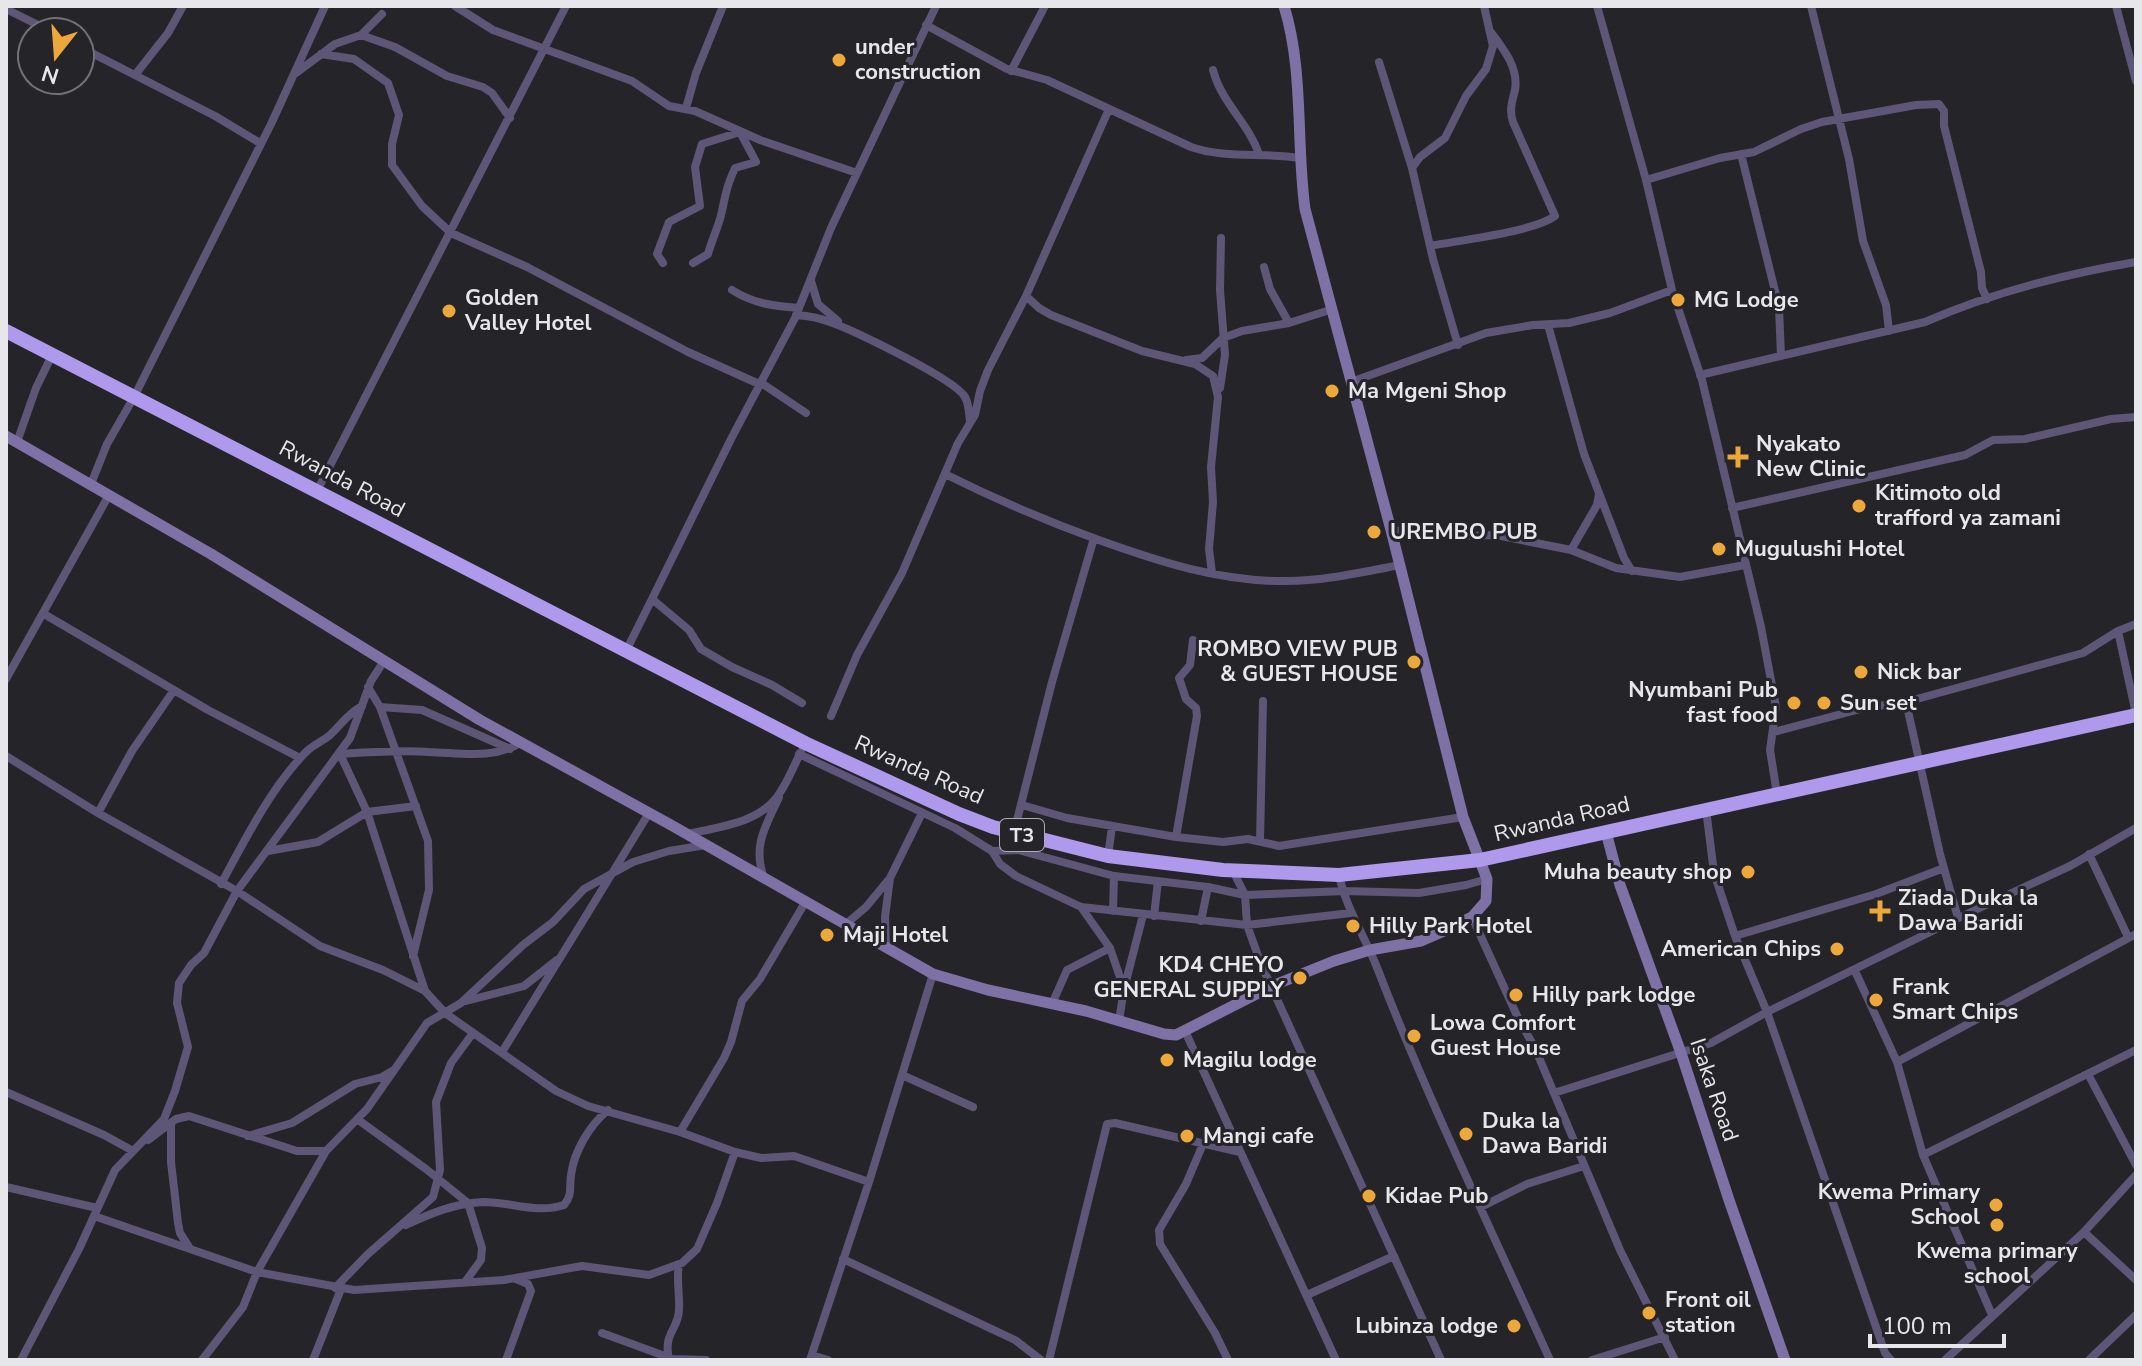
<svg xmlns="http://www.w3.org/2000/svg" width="2142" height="1366" viewBox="0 0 2142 1366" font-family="'Nunito Sans',sans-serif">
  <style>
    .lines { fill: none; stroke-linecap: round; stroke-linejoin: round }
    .street { stroke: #5e5677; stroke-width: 8 }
    .secondary { stroke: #7e71a6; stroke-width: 11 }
    .highway { stroke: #ae99ec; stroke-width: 14 }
    .poi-dot { fill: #eda83b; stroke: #252429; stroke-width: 3 }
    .labels { text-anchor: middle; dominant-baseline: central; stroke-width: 6; stroke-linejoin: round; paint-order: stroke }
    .shield { fill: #252429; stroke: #adacb0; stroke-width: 2 }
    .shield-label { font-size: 20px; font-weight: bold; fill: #e7e6ea }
    .poi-label { font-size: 22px; font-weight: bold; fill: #e7e6ea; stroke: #252429; text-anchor: start }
    .street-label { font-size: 22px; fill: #e7e6ea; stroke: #252429 }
  </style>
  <rect width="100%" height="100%" fill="#252429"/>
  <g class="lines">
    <!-- street -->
    <path class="street" d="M455,6L493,30L632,81L669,106L695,111L760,140L857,173
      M1597,6L1646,180L1672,290L1702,380L1761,627L1776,707L1770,750L1777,794
      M1811,6L1849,159L1863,241L1886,305L1889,331
      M2116,6L2136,81
      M6,9L52,32
      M926,25L1007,69L1047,80L1191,147C1226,159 1263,152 1300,158
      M361,35L395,47L447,76L483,87L492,93L510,118
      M80,47L215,116L260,143
      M321,54L354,59L388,83L399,115L392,144V165L422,206L451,233L527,267L688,352L759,384
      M1379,62L1412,168L1433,259L1458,345
      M1213,70C1222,104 1248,122 1259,154
      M1011,71L1045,6
      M296,73L335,44L361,35L382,14
      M135,75L168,33L183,6
      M686,108L696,73L723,6
      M1741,154L1779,307L1781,356
      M1412,168L1420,157L1445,138L1466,96L1486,69L1493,46L1484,6
      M1646,180L1720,158L1754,152L1801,129L1822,122L1916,105L1939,104L1944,111V126L1981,272L1982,288L1987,299
      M1430,246C1461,240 1533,232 1555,216L1513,122C1509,110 1512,102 1515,90C1519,68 1503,48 1490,31
      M663,263L657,254L669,222L700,206L695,167L702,144L740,132L756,162L735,168C727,186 726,192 722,211C719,226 712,239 708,254L693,263
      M1264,267L1270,289L1289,323
      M811,281L818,304L838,321
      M732,290C754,304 774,306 799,308
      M1026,296L1039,308L1051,315L1142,351L1195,364L1213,376L1218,397L1211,467L1213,502L1209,549L1212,573
      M796,315C807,316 817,317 827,321C851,329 955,379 965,397C969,404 969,414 970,421
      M1548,325L1584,454L1624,558L1632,571
      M1186,360L1202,358L1223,338L1242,331L1289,323L1333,309
      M1700,375L1925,322C1991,293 2065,274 2136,262
      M760,382L806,413
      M1351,382L1486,333L1533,325L1569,323L1610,313L1672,290
      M1220,388L1225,355L1220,290L1221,238
      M17,442L36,388L52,355
      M945,474C995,499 1044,520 1096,539C1157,561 1220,582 1286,581C1324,581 1362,572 1400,565
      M91,484L107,444L134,397L272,122L325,6
      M317,491L566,6
      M1732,508L1965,455L1993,440L2025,439L2111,419L2136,417
      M1391,530L1464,536L1496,535L1571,550L1616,568L1680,577L1745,565
      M1571,550L1597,505L1599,494
      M44,614L208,710L300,758
      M2118,631L2136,714
      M626,651L652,599
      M6,679L109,495
      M368,687L380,707L428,841L429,890L413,956
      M1906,702L1940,854L1958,918
      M802,703L772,685L732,667L701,649L689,630L652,599L731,439L795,318L831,228L936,6
      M380,707L422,710L510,749
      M831,716L857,655L902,573L958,443L975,415L980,391L988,370L1026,296L1109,109
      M1774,732L1864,708L1906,702L2083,653L2118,631L2136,624
      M799,754L955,828L992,851L1000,864L1016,876L1081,907L1247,925L1351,913
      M6,756L98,813L237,891L320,946L383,970L425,991L445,1013L556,1091L588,1106L680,1132L735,1152L761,1158L794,1156L869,1182
      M1022,805L1067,818L1176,837L1223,842L1248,839L1279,846L1463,817
      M1706,809L1714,873L1735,936L1767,1012L1885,1353L1891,1360
      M98,813L132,751L174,690
      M1014,832L1052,682L1094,538
      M687,834C719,827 763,823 781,791C789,779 794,765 801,752
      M1176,837L1197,716L1196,708L1186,699L1179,678L1190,665L1193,640
      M1260,841L1263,701
      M268,851L318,842L367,812L416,806
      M992,851L1018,850L1114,876L1208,887L1245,895L1345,891L1419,893L1466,885L1487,879
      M2089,854L2128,937
      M1108,856L1112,827
      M1233,871L1245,895L1247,925L1261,964L1441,1360
      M1339,875C1346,909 1366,938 1378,970C1429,1102 1492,1231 1550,1360
      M764,878C752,845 766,826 779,797
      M221,884C245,840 270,789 305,753C312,745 322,742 330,735C342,724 347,714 362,706
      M1113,911L1114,876
      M1154,916L1158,881
      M1472,917L1519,1020L1535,1048L1620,1250L1675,1360
      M1201,921L1208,887
      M846,924L866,907L890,878
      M1735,936L1876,894L1944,868
      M886,947L885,917L890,878L922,813
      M1110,948L1124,989
      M1855,971L1897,1062L1923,1155L1992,1315
      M425,991L367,812L340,754C369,752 399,750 429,752C462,753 492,760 522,742
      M466,1001L524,986L557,960
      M1052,1004L1067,970L1110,948L1081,907
      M1119,1021L1124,989L1143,915
      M1185,1031L1336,1360
      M502,1052C552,972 600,893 649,813
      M1897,1062L2136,934
      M2088,1074L2136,1165
      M902,1075L973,1107
      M6,1092L104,1135L133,1151
      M1554,1093L1711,1043L1767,1012L1973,911L2070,866L2136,828
      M357,1119L426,1169L468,1203L482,1248L481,1260L465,1282
      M171,1124V1162L178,1223L180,1233L189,1247
      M680,1132L724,1058L731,1042L742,1001L760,979L806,901
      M248,1136L292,1123L355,1084L382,1077L394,1070
      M148,1140L176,1119L189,1116L297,1151H326
      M1203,1144L1186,1184L1159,1230L1160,1244L1215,1333L1228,1360
      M1923,1155L2136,1050
      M6,1187L97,1208
      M1481,1207L1527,1184L1584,1166
      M94,1216L257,1272L354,1290L504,1280L582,1266L649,1275L682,1263L697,1249L717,1203L735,1152
      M406,1225C431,1213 456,1203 484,1202C511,1202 537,1214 564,1205C573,1194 569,1188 571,1175C574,1151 590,1125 608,1110
      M2084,1232L2136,1280
      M843,1259L1015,1340L1041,1360
      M335,1288L368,1254L433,1197L440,1170L436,1102L451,1063L473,1033
      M1307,1295L1394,1256
      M602,1333L673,1359L706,1360
      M812,1355L828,1360
      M21,1360L79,1249L115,1170L164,1119L175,1091L188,1047L177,1003L179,983L191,965L204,953L237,891L350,738L371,681L384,661
      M202,1360L243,1307L257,1272L326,1151L367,1109L427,1023L461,1003L523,945L553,922L584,889L633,862L669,851L706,845
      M313,1360L341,1289
      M506,1360L531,1291L528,1284L516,1279
      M669,1360C663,1332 678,1331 679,1310C680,1294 676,1280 679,1264
      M810,1360L869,1182L933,974
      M1049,1360L1107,1124L1115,1123L1240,1152
      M1592,1360L1665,1337
      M1945,1360L2084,1232L2136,1175
      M2089,1360L2136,1315"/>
    <!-- secondary -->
    <path class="secondary" d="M6,436L211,554L480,720L671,825L933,974L988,990L1086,1011L1164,1034L1176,1035L1272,986L1334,961L1370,950L1421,941L1444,931L1472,917L1486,901L1487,879L1463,817L1391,530L1305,209C1296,143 1304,70 1284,6
      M1606,832L1620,885L1681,1053L1729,1200L1785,1360"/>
    <!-- highway -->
    <path class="highway" d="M6,331L805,743L959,814L993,827L1108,856L1223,870L1339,875L1480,860L2136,715"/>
  </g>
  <!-- markers -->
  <g class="poi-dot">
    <circle cx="839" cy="60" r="8"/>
    <circle cx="1678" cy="300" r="8"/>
    <circle cx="449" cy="311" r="8"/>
    <circle cx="1332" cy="391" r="8"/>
    <path d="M1734 445h8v8h8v8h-8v8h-8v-8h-8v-8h8z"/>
    <circle cx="1859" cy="506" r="8"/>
    <circle cx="1374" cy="532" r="8"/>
    <circle cx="1719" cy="549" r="8"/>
    <circle cx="1414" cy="662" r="8"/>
    <circle cx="1861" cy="672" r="8"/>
    <circle cx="1794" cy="703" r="8"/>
    <circle cx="1824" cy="703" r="8"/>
    <circle cx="1748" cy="872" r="8"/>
    <path d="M1876 899h8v8h8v8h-8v8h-8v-8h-8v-8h8z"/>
    <circle cx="1353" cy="926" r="8"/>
    <circle cx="827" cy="935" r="8"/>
    <circle cx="1837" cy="949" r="8"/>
    <circle cx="1300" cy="978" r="8"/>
    <circle cx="1516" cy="995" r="8"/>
    <circle cx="1876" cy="1000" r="8"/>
    <circle cx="1414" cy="1036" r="8"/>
    <circle cx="1167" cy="1060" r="8"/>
    <circle cx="1466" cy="1134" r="8"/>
    <circle cx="1187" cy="1136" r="8"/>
    <circle cx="1369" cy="1196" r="8"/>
    <circle cx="1996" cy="1205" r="8"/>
    <circle cx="1997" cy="1225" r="8"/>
    <circle cx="1649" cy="1313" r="8"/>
    <circle cx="1514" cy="1326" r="8"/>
  </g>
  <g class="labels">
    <!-- shield labels -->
    <rect class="shield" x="1000" y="819" width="44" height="32" rx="6"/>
    <g class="shield-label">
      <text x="1022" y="835">T3</text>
    </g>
    <!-- poi labels -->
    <g class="poi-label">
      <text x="855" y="47">under<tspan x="855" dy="25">construction</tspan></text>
      <text x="465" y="298">Golden<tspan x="465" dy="25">Valley Hotel</tspan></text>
      <text x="1694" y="300">MG Lodge</text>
      <text x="1348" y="391">Ma Mgeni Shop</text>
      <text x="1756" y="444">Nyakato<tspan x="1756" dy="25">New Clinic</tspan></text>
      <text x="1875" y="493">Kitimoto old<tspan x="1875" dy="25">trafford ya zamani</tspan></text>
      <text x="1390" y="532">UREMBO PUB</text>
      <text x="1735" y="549">Mugulushi Hotel</text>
      <text x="1398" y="649" text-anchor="end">ROMBO VIEW PUB<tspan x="1398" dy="25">&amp; GUEST HOUSE</tspan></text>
      <text x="1877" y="672">Nick bar</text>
      <text x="1778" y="690" text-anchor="end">Nyumbani Pub<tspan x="1778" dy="25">fast food</tspan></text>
      <text x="1840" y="703">Sun set</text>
      <text x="1732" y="872" text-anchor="end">Muha beauty shop</text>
      <text x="1898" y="898">Ziada Duka la<tspan x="1898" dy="25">Dawa Baridi</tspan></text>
      <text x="1369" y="926">Hilly Park Hotel</text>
      <text x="843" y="935">Maji Hotel</text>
      <text x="1821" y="949" text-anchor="end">American Chips</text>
      <text x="1284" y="965" text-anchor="end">KD4 CHEYO<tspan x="1284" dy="25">GENERAL SUPPLY</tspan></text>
      <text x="1892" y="987">Frank<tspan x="1892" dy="25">Smart Chips</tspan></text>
      <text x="1532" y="995">Hilly park lodge</text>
      <text x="1430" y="1023">Lowa Comfort<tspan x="1430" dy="25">Guest House</tspan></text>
      <text x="1183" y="1060">Magilu lodge</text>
      <text x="1482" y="1121">Duka la<tspan x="1482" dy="25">Dawa Baridi</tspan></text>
      <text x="1203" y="1136">Mangi cafe</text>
      <text x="1980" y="1192" text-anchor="end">Kwema Primary<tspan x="1980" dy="25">School</tspan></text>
      <text x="1385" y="1196">Kidae Pub</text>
      <text x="1997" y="1251" text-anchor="middle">Kwema primary<tspan x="1997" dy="25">school</tspan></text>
      <text x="1665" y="1300">Front oil<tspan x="1665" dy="25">station</tspan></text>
      <text x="1498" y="1326" text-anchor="end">Lubinza lodge</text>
    </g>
    <!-- street labels -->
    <g class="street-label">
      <text transform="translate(342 479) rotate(28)">Rwanda Road</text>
      <text transform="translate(919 770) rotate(24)">Rwanda Road</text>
      <text transform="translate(1562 819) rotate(-13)">Rwanda Road</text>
      <text transform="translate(1714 1090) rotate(71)">Isaka Road</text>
    </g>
  </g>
  <!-- border -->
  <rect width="2142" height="1366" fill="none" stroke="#e7e6ea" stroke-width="16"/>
  <!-- north arrow -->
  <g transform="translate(56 56) rotate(197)"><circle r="38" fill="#252429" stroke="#737276" stroke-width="2"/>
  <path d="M0-6L14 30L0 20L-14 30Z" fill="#eda83b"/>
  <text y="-12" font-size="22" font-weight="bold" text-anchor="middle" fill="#e7e6ea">N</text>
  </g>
  <!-- scale -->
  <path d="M1870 1334v12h134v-12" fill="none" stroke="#e7e6ea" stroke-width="4"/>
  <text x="1882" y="1334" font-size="24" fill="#e7e6ea" stroke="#252429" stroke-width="6" paint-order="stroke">100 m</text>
</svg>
